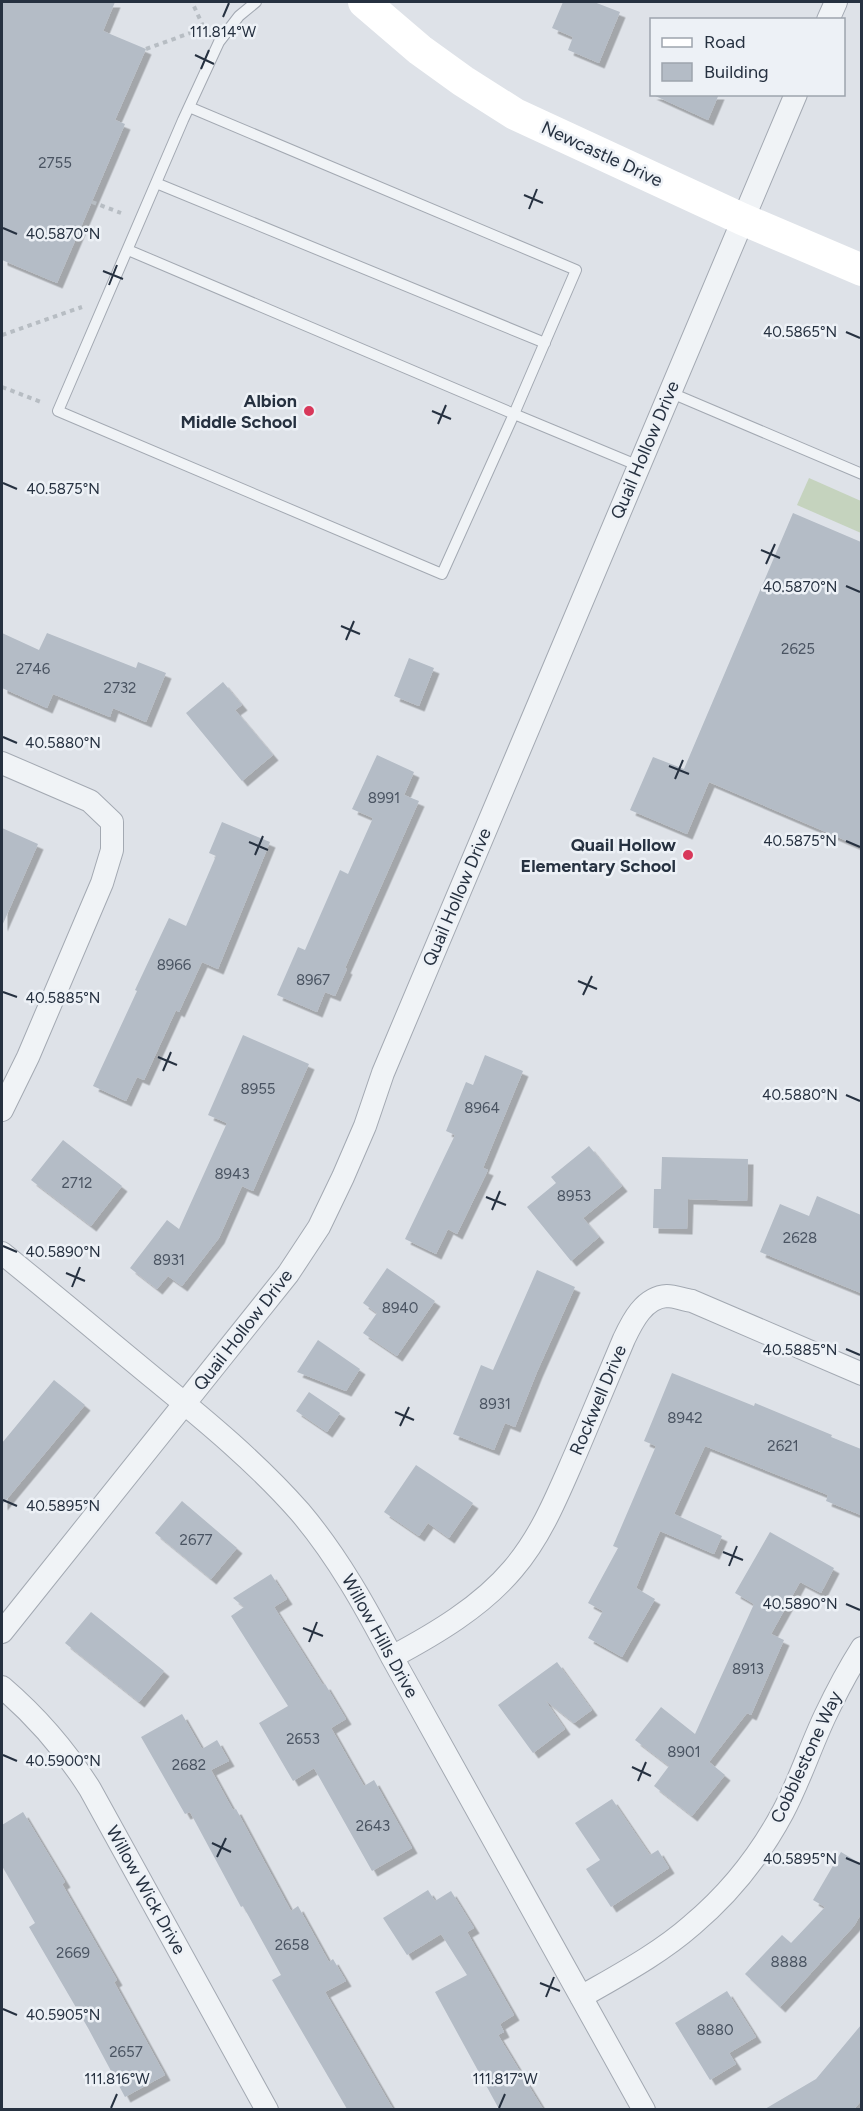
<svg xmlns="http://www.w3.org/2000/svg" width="863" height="2111" viewBox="0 0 863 2111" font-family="Figtree,sans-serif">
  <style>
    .green { fill: #c5d3be }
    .building { fill: #b4bcc6; filter: url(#shadow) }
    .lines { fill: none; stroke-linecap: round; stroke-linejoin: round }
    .lane-casing { stroke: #a3a9b2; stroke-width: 12 }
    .street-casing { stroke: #a3a9b2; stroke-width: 24 }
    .path { stroke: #b7bdc3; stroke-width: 4; stroke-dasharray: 4.5 4.5; stroke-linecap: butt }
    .lane { stroke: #f0f3f6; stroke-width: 10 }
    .street { stroke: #f0f3f6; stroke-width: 22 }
    .secondary { stroke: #fff; stroke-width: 32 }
    .ticks { fill: none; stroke: #263140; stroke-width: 2 }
    .poi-dot { fill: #d8385a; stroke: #edf1f6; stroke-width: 2 }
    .labels { text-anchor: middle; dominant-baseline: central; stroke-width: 5; stroke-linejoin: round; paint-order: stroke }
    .number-label { font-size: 15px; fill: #4a5462 }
    .street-label { font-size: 18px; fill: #263140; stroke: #edf1f6 }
    .poi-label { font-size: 18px; font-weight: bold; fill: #263140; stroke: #edf1f6; text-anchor: end }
    .ticks-label { font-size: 15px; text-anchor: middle; fill: #263140; stroke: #edf1f6; stroke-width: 5; stroke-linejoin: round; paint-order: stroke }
  </style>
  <defs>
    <filter id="shadow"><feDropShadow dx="5.5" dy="5.5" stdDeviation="0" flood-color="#0004"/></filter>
  </defs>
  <rect width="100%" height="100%" fill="#dee2e8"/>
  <!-- green -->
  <path class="green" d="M809,478L861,501V533L797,505Z"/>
  <!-- building -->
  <path class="building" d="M2,2H115L103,31L146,49L115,120L125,124L57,283L2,260Z
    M563,2H594L620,12L599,63L568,50L573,37L552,28Z
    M651,94H719L708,120Z
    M793,513L861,542V847L709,782L687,834L630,810L653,757L684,769Z
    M2,633L39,650L47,633L136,668L138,662L166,673L146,722L113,708L110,717L53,694L47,708L2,688Z
    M409,658L434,668L419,706L394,696Z
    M223,682L242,705L235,710L273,755L242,781L186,713Z
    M377,755L414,772L404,795L419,801L345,968L347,969L335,996L325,992L317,1012L277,995L298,947L305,950L340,870L348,874L373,818L352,809Z
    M222,822L270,842L218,969L202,962L179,1012L176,1010L144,1080L137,1077L126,1101L93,1086L137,991L135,990L169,918L186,926L216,856L209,853Z
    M2,828L38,844L2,926Z
    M243,1035L309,1064L253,1191L242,1186L219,1238L182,1286L168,1276L157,1289L130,1268L167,1220L179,1229L227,1123L208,1115Z
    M485,1055L523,1071L483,1168L488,1170L457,1234L448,1229L436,1254L405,1239L455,1135L446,1131L466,1082L473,1085Z
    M63,1140L122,1186L91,1226L31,1180Z
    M589,1146L622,1186L583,1218L599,1237L571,1261L527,1207L556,1183L551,1177Z
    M662,1157L748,1159L747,1201L688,1199L687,1229L653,1228L654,1189H661Z
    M817,1196L861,1215V1293L760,1252L780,1204L809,1216Z
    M387,1268L435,1301L397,1356L363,1333L377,1313L363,1303Z
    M537,1270L575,1287L537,1372L515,1427L505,1423L494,1450L453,1434L481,1365L493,1370Z
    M318,1340L360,1369L346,1391L297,1372Z
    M672,1373L754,1406L755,1403L832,1435L831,1437L861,1449V1515L826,1501L828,1495L705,1446L674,1514L722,1536L714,1554L660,1531L636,1588L655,1599L622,1657L588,1638L603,1611L588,1603L618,1548L613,1546L656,1446L644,1441Z
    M54,1380L85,1405L2,1505V1443Z
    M309,1392L340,1413L327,1432L296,1411Z
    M416,1465L473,1503L449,1538L428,1523L419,1536L384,1512Z
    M182,1501L237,1548L211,1579L155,1533Z
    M770,1532L834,1568L821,1593L800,1582L771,1634L784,1640L751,1715L747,1713L709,1762L725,1775L692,1816L654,1786L669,1766L635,1740L661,1707L695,1734L754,1604L735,1593Z
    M271,1574L287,1599L274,1607L323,1685L325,1684L346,1719L331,1728L364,1786L374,1780L412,1848L372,1871L314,1768L293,1781L259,1723L288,1706L231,1616L244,1607L233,1598Z
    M91,1612L164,1671L139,1702L65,1643Z
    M557,1662L592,1710L574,1723L545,1700L565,1729L533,1753L498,1705Z
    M182,1714L202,1749L217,1740L229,1761L211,1770L233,1810L236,1809L291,1911L298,1906L329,1962L333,1959L346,1981L325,1992L393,2109H347L272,1980L281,1975L243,1906L241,1907L190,1812L185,1814L141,1737Z
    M612,1799L650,1855L658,1850L669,1868L611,1907L586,1869L600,1860L575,1823Z
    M23,1812L65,1882L62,1884L117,1980L114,1982L165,2075L125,2097L88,2028L29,1927L35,1923L2,1866V1825Z
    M841,1852L861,1864V1914L854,1926L780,2007L745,1974L782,1935L791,1943L825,1907L813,1900Z
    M428,1890L435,1901L451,1891L474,1928L467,1932L514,2015L500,2024L504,2032L498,2035L543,2109H499L435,1992L467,1975L441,1934L407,1955L383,1918Z
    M727,1991L756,2037L729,2053L736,2064L710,2080L675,2023Z
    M861,2025V2101L854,2109H765L816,2079Z"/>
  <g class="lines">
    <!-- lane casing -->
    <g class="lane-casing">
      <path id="lane" d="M256,2L239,16L219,42L183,120L58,411L442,574L514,414L639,466
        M156,183L545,343
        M128,250L514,414L576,270L189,107
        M669,392L862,474"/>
    </g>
    <!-- street casing -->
    <g class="street-casing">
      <path id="street" d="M828,20L836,2
        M2,763L90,801L112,822V850L102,883L28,1057L2,1110
        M2,1253C54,1295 105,1338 156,1380C206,1421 257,1463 300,1512C338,1557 365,1606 392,1657L644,2110
        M2,1632L288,1274L319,1227L343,1177L365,1126L383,1073L796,94
        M392,1657C435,1634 481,1607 513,1569C542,1535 558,1494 576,1453C592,1415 608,1377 624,1339C632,1322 644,1297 667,1296C675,1296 684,1300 692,1301L862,1374
        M2,1687C37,1717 65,1749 90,1789L267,2110
        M581,1997C619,1975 659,1954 692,1925C729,1894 760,1855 783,1812C799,1782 810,1748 825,1716C836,1693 848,1670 862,1648"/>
    </g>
    <!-- path -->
    <path class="path" d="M146,49L204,28L192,2
      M92,202L121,213
      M2,335L82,307
      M2,387L41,402"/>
    <!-- lane -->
    <use href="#lane" class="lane"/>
    <!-- street -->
    <use href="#street" class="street"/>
    <!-- secondary -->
    <path class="secondary" d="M364,2L420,50L463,81L515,114L742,219L862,270"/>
  </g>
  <!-- ticks -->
  <path class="ticks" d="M223,17L229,3M195,55L214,64M201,69L209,50M524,195L543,203M529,209L537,189M3,228L17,234M103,271L123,279M109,285L117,265M846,332L860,338M432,411L451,419M438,424L446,405M3,483L17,489M761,550L780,558M766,564L775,544M846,586L860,592M341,626L360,634M346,640L354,621M3,737L17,743M669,766L689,774M675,779L683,760M846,841L860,847M249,842L268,850M255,855L263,836M578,981L597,989M3,992L17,997M583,995L592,976M158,1057L177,1065M163,1071L171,1052M846,1095L860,1101M486,1197L506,1205M492,1210L500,1191M3,1246L17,1252M66,1273L85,1281M72,1287L80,1267M846,1349L860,1355M395,1412L414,1420M400,1426L409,1407M3,1500L17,1506M723,1552L743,1560M729,1566L737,1546M846,1604L860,1610M303,1628L323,1636M309,1642L317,1622M3,1755L17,1761M632,1767L651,1776M638,1781L646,1762M212,1843L231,1852M217,1857L226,1838M846,1858L860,1864M540,1983L560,1991M546,1997L554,1977M3,2009L17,2015M111,2108L117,2094M499,2108L505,2094"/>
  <!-- markers -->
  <g class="poi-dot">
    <circle cx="309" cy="411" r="6"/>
    <circle cx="688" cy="855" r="6"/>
  </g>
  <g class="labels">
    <!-- number labels -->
    <g class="number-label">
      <text x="55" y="163">2755</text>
      <text x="798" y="649">2625</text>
      <text x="33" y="669">2746</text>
      <text x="120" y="688">2732</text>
      <text x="384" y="798">8991</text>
      <text x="174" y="965">8966</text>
      <text x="313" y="980">8967</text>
      <text x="258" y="1089">8955</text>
      <text x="482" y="1108">8964</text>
      <text x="232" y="1174">8943</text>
      <text x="77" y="1183">2712</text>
      <text x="574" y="1196">8953</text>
      <text x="800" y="1238">2628</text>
      <text x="169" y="1260">8931</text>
      <text x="400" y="1308">8940</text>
      <text x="495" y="1404">8931</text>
      <text x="685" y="1418">8942</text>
      <text x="783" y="1446">2621</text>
      <text x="196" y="1540">2677</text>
      <text x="748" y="1669">8913</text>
      <text x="303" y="1739">2653</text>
      <text x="684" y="1752">8901</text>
      <text x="189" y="1765">2682</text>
      <text x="373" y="1826">2643</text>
      <text x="292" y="1945">2658</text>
      <text x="73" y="1953">2669</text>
      <text x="789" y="1962">8888</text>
      <text x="715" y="2030">8880</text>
      <text x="126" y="2052">2657</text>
    </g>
    <!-- street labels -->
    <g class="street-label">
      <text transform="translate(602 154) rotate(25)">Newcastle Drive</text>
      <text transform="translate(645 450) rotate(-67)">Quail Hollow Drive</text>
      <text transform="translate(457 897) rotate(-67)">Quail Hollow Drive</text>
      <text transform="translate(243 1330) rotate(-52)">Quail Hollow Drive</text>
      <text transform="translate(598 1400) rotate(-67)">Rockwell Drive</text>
      <text transform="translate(380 1636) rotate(61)">Willow Hills Drive</text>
      <text transform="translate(806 1757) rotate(-65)">Cobblestone Way</text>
      <text transform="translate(146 1890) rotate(61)">Willow Wick Drive</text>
    </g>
    <!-- poi labels -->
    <g class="poi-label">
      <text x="297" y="401">Albion<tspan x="297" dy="21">Middle School</tspan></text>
      <text x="676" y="845">Quail Hollow<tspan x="676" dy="21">Elementary School</tspan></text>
    </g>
  </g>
  <g class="ticks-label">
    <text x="223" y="37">111.814°W</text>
    <text x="63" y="239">40.5870°N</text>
    <text x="800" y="337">40.5865°N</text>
    <text x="63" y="494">40.5875°N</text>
    <text x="800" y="592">40.5870°N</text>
    <text x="63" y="748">40.5880°N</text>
    <text x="800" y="846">40.5875°N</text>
    <text x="63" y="1003">40.5885°N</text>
    <text x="800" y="1100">40.5880°N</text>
    <text x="63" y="1257">40.5890°N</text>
    <text x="800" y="1355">40.5885°N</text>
    <text x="63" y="1511">40.5895°N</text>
    <text x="800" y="1609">40.5890°N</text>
    <text x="63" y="1766">40.5900°N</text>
    <text x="800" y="1864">40.5895°N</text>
    <text x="63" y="2020">40.5905°N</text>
    <text x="117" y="2084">111.816°W</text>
    <text x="505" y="2084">111.817°W</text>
  </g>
  <!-- border -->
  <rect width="863" height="2111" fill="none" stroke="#263140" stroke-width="6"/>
  <!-- legend -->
  <rect x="650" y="18" width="195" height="78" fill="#edf1f6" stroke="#9da4ad" stroke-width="1.5"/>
  <rect x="662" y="38" width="30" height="9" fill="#ffffff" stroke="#9da4ad" stroke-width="1.5"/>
  <text x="704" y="48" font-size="18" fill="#263140">Road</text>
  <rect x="662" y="63" width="30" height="18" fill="#b4bcc6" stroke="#9da4ad" stroke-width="1.5"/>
  <text x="704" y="78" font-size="18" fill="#263140">Building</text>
</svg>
